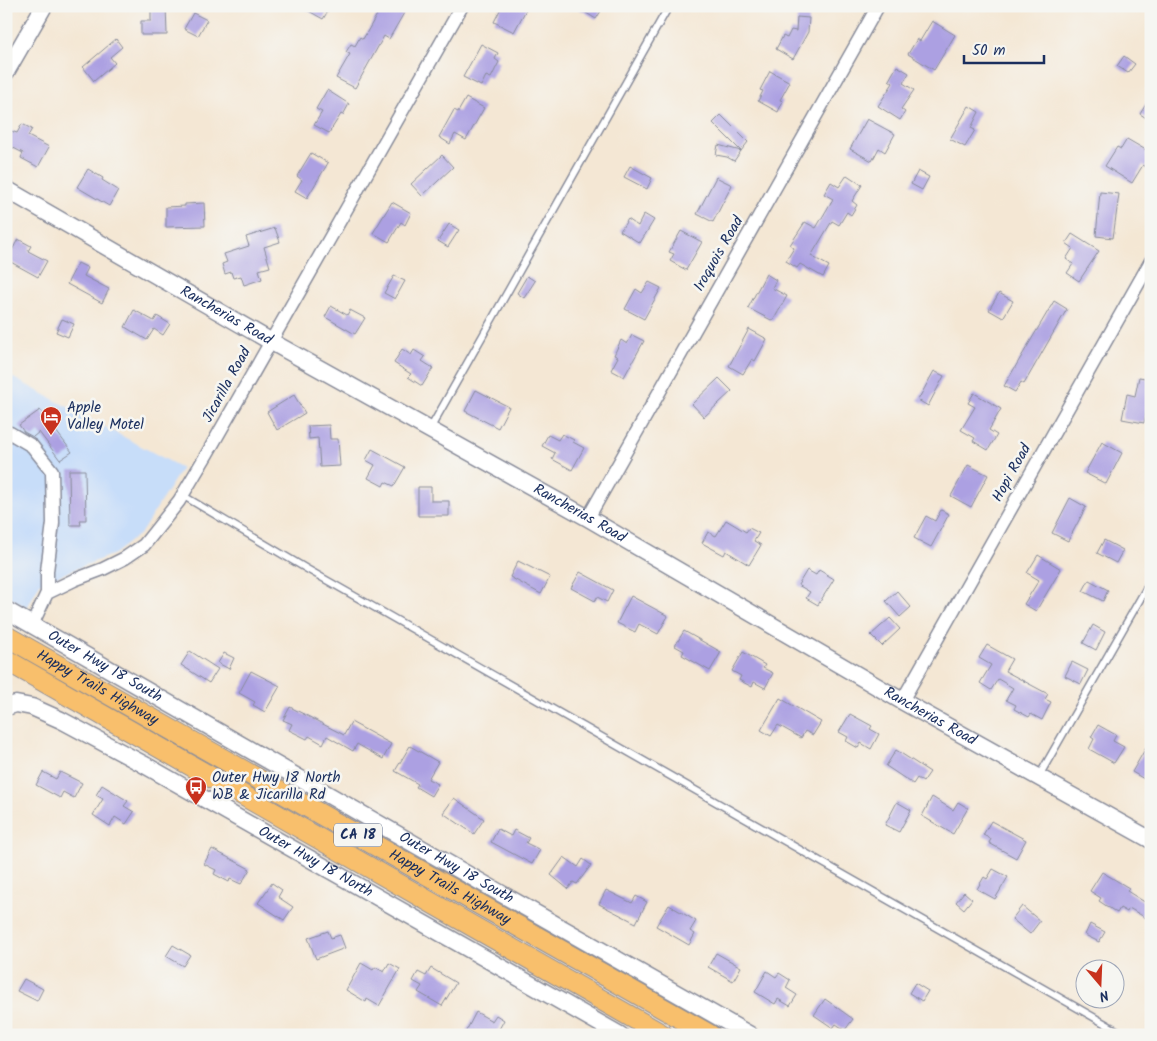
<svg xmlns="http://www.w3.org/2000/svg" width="1157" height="1041" viewBox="0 0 1157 1041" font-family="Kalam,sans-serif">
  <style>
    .built { fill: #c7ddf9 }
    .building { fill: #aca0e2 }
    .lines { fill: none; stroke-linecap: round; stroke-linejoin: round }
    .service-casing { stroke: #888b99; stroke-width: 9 }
    .minor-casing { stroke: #888b99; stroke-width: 15 }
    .tertiary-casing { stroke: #888b99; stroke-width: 19 }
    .primary-casing { stroke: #888b99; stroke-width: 22 }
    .service { stroke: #fff; stroke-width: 6 }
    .minor { stroke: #fff; stroke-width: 12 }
    .tertiary { stroke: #fff; stroke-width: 16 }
    .primary { stroke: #f8bf6c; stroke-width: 20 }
    .labels { text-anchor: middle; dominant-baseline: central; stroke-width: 5; stroke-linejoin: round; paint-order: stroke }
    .shield { fill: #f6f6f2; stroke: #5d6b8a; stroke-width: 1 }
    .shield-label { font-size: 14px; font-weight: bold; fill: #1b2f5e }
    .street-label { font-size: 15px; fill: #1b2f5e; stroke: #f6f6f2 }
    .poi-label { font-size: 15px; fill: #1b2f5e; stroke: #f6f6f2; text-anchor: start }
  </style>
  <rect width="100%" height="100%" fill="#f6f6f2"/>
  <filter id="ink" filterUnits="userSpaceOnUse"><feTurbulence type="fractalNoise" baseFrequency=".02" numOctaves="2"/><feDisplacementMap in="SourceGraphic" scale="10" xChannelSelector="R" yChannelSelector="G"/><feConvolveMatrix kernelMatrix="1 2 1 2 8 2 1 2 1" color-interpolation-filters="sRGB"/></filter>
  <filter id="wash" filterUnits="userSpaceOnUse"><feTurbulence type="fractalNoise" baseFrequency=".0096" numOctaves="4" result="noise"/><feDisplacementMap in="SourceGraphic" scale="20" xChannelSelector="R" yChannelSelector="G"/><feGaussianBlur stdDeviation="1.12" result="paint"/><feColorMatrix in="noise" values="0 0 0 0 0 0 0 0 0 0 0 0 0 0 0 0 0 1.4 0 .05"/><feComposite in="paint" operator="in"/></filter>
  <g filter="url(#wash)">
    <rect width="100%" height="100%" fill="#f4e7d4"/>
    <!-- built -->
    <path class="built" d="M6,374L182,468L141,533L114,554L40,583L27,608L6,595Z"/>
    <g id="blocks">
      <!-- building -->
      <path class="building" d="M151,6H166L167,35H141V21H151Z
        M300,6H319L328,11L323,19Z
        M382,6H408L389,39L384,36L355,88L336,78L350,54L346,52L351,44L355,46L360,37L363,39Z
        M502,6H528L514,32L494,22Z
        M575,6H604L596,19Z
        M193,13L207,20L198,36L184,29Z
        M797,17L809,18L808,32L793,59L776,49L783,36L787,38L791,30L796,31Z
        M932,21L955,35L934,70L908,54L917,39L920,41Z
        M116,39L122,47L110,57L115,63L94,81L83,67Z
        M481,44L498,53L495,59L499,62L491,78L486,76L481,86L463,77Z
        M1124,56L1135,64L1128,73L1117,66Z
        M897,66L909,73L903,83L914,90L901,109L905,112L900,120L878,106L893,83L889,80Z
        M770,71L790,82L780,100L783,101L778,112L758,101L763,91L760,90Z
        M327,90L349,104L343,115L341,114L329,133L314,125L322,112L316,109Z
        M1151,96V121L1140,114Z
        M466,98L484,108L466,140L455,134L450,144L439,137L454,110L458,112Z
        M969,106L979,112L971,128L975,130L965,147L950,139Z
        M721,115L748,142L741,151L713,123Z
        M867,119L895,134L885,152L879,148L872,161L850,149Z
        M22,124L32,129L28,136L49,147L38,167L21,158L23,153L6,144V140L11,131L17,133Z
        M1127,139L1151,153V160L1146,167L1143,165L1132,183L1105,166L1117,147L1121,149Z
        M718,145L741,151L734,161L727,157L716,155Z
        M311,153L328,163L307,198L295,191L302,180L297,176Z
        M442,155L453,167L422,196L411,184Z
        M630,166L652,178L647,189L624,177Z
        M88,169L103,178L102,180L118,190L109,206L77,187Z
        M918,171L929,177L922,190L911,184Z
        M847,175L862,185L852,201L857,205L851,215L847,212L839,225L832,221L811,256L829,266L823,277L800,264L797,268L786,261L794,248L790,245L805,222L816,228L833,199L824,194L831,182L839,187Z
        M716,177L732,185L713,222L697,214Z
        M1100,192L1119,194L1113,238L1096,236Z
        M392,202L411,213L405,225L401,222L389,242L373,233Z
        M204,203L205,226L166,227V207L185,206V204Z
        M644,214L654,220L640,243L620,231L628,219L638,226Z
        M449,224L459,230L448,247L438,241Z
        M275,228L280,242L264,247L270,267L259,270L262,279L244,285L241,276L233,278L231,272L225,274L222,264L227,262L224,254L249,246L246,237Z
        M681,231L702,242L686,270L670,261L674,254L669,252Z
        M1072,234L1099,251L1079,281L1067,273L1073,264L1066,259L1073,248L1066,243Z
        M18,239L31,246L28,251L47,261L38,277L7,260Z
        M78,263L88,268L84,276L109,289L102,303L67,284Z
        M766,274L776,280L772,288L787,296L773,321L748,308Z
        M394,276L405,281L395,299L384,293Z
        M527,276L535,281L524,298L517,293Z
        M649,282L661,288L644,319L625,309L636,289L642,293Z
        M999,293L1013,301L1003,318L989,310Z
        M1054,301L1067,309L1024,384L1021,382L1015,392L1004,386Z
        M331,306L347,315L350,310L365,318L355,334L325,317Z
        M134,310L154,321L157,316L170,324L163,335L154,329L147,340L125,327Z
        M62,319L74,324L68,337L56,332Z
        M749,329L767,339L755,361L752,359L743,374L729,366Z
        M632,335L644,341L624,377L611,370L618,357L614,355L621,340L627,344Z
        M402,349L411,355L414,350L425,357L422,361L433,368L422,386L408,377L411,374L394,363Z
        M934,371L944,376L928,406L918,400Z
        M1139,377L1151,379V391L1144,423L1122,419L1127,394L1135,396Z
        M719,378L732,391L704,417L692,404Z
        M476,390L509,407L498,428L465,411Z
        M974,393L1001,409L989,430L997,435L988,450L973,441L975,438L961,430L975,407L968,403Z
        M294,395L305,413L277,430L267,412Z
        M40,410L72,452L60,460L39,432L33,437L24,432L19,425Z
        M329,425L330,439H338L340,466L320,467L318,438L309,439L308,426Z
        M562,434L574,440L573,442L584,448L572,470L552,459L555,453L542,446L548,435L558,440Z
        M1102,442L1122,453L1106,484L1085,473Z
        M372,449L405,467L394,486L385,482L383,486L368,478L375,465L366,460Z
        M968,465L988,475L971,507L951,496Z
        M69,470H85L86,520H80L81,525H70Z
        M418,487H431V501H449V516H418Z
        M1070,498L1086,507L1068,541L1052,533Z
        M941,510L949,514L931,547L914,538L926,516L935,521Z
        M726,520L746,532L749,528L759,533L754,541L761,545L749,565L726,551L724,555L702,543L708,532L716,536Z
        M1104,540L1123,550L1116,563L1097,553Z
        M1038,555L1061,569L1036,611L1024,604L1039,580L1027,573Z
        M518,561L550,577L541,594L510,577Z
        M807,570L816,575L819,570L834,579L818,605L806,598L810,592L798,585Z
        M580,572L613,590L607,602L597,597L595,601L571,588Z
        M1089,580L1108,590L1103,601L1083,591Z
        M897,591L911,607L900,617L886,601Z
        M631,596L668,616L658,634L639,624L635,632L617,623Z
        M890,618L900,629L882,646L871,635Z
        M1093,625L1105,632L1096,650L1083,643Z
        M684,631L721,652L710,671L682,655L684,651L675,646Z
        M987,645L1012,659L1005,671L1048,694L1045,699L1051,702L1042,720L1031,714L1029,717L1014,709L1016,705L1006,700L1013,688L998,679L991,690L980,683L991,665L979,658Z
        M190,651L218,669L209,683L181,665Z
        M743,652L765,665L763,668L773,673L765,688L754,682L752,687L739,680L741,676L732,671Z
        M224,653L234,658L229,669L218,663Z
        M1072,662L1088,670L1081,684L1065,676Z
        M251,671L280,686L265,712L253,705L255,702L239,693Z
        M780,698L821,722L813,735L805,731L801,738L778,725L771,736L761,730Z
        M290,707L344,735L351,722L391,744L383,759L357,744L353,751L327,736L323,744L309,736L307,739L289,730L292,724L283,720Z
        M850,714L872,726L870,729L879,734L871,749L861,743L858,748L846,741L848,737L839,732Z
        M1098,725L1116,735L1113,741L1124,747L1114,763L1089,749L1094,739L1091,737Z
        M1151,739V783L1132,772Z
        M410,746L438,762L428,779L438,784L431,796L416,787L418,784L395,771Z
        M896,750L930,772L923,782L917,778L913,784L886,766Z
        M43,772L56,779L60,772L82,783L74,798L63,792L60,798L36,785Z
        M102,785L128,801L124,806L134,812L126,824L115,817L110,826L93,815L103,799L96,795Z
        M932,797L953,810L958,802L968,808L953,834L922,816Z
        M454,798L484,819L474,834L443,813Z
        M897,802L911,810L899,832L885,825Z
        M991,821L1026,840L1016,858L989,843L991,839L983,835Z
        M498,829L511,836L514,830L529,838L526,843L540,850L532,864L491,842Z
        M212,849L250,869L241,884L230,879L229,882L214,874L216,870L204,864Z
        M564,857L578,867L583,859L591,865L577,884L573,882L568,889L551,875Z
        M993,869L1008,877L995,899L977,889L984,877L987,879Z
        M1102,872L1129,888L1127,891L1151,906V921L1129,908L1127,912L1120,908L1117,913L1099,901L1101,898L1090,891Z
        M272,883L282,890L278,897L293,907L284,920L258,903Z
        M606,890L632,903L636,896L647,902L636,923L599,904Z
        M964,892L972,899L964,909L956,902Z
        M669,905L696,921L690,931L695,934L689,945L656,926Z
        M1022,906L1040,921L1030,934L1012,919Z
        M1090,924L1105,932L1099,942L1085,935Z
        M328,931L331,938L340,935L345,948L316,959L308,938Z
        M173,945L190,955L183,966L166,956Z
        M716,953L741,967L733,981L708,967Z
        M361,963L373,970L375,967L384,972L389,963L400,969L379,1006L367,999L366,1002L346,990Z
        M431,968L456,983L442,1006L418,992L422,986L413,981L418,972L426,976Z
        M767,971L776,977L779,973L790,980L786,988L797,995L790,1006L778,999L775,1004L755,992Z
        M24,979L43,989L37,1001L17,991Z
        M915,983L928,991L922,1001L909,993Z
        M825,999L853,1019L845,1030L836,1024L833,1028L814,1015Z
        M476,1012L492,1021L496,1015L504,1020L496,1035H464Z"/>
    </g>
  </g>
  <g filter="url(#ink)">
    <use href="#blocks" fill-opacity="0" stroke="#888b99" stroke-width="1"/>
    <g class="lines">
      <!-- service casing -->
      <g class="service-casing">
        <path id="service" d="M430,429L669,6
          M182,495L307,569L1125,1035
          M1039,776L1151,580"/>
      </g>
      <!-- minor casing -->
      <g class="minor-casing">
        <path id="minor" d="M6,432L10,433L32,446L52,471L53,523L47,571V593
          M588,518L878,6
          M32,625L47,593L74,580L103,569L125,558L144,545L179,501L207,454L462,6
          M902,701L1151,261"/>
      </g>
      <!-- tertiary casing -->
      <g class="tertiary-casing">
        <g id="tertiary">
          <path d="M6,72L44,6"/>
          <path id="s1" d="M6,189L270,341L588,518L902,701L1151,840"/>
          <path id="s2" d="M6,610L449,864L750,1035"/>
          <path id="s3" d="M6,707L16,704L32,707L61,720L143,764L620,1035"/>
        </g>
      </g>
      <!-- primary casing -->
      <g class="primary-casing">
        <g id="primary">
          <path id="s4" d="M6,636L710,1035"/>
          <path d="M6,660L663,1035"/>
        </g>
      </g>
      <!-- service -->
      <use href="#service" class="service"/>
      <!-- minor -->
      <use href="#minor" class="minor"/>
      <!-- tertiary -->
      <use href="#tertiary" class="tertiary"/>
      <!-- primary -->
      <use href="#primary" class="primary"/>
    </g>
  </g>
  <!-- icons -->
  <defs>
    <g id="hotel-pin" transform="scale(1.125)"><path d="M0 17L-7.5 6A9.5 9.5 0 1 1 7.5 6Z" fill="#c8321e" stroke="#f6f6f2"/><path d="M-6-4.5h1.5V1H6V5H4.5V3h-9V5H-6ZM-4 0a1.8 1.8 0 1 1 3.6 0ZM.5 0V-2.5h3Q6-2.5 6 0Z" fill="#fff"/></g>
    <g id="bus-pin" transform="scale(1.125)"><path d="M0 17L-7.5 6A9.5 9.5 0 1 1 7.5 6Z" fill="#c8321e" stroke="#f6f6f2"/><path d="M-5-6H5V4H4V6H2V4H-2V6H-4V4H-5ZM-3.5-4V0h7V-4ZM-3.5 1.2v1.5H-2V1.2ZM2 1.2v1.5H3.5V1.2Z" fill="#fff"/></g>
  </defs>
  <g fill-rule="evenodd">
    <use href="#hotel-pin" x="51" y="417"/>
    <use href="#bus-pin" x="196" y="787"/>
  </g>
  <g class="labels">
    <!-- shield labels -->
    <rect class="shield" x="334" y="823.5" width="48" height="23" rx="4"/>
    <g class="shield-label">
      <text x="358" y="835">CA 18</text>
    </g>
    <!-- street labels -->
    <g class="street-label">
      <text transform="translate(719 254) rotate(-60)">Iroquois Road</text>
      <text stroke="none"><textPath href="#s1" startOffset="254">Rancherias Road</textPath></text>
      <text transform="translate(227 385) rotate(-61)">Jicarilla Road</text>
      <text transform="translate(1012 473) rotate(-61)">Hopi Road</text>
      <text stroke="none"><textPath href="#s1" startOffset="659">Rancherias Road</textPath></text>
      <text stroke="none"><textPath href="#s2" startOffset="114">Outer Hwy 18 South</textPath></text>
      <text stroke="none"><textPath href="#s4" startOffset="105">Happy Trails Highway</textPath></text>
      <text stroke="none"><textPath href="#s1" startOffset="1064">Rancherias Road</textPath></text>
      <text stroke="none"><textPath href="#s3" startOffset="350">Outer Hwy 18 North</textPath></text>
      <text stroke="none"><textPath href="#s2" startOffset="519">Outer Hwy 18 South</textPath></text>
      <text stroke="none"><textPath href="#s4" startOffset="510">Happy Trails Highway</textPath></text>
    </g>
    <!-- poi labels -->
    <g class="poi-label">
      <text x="67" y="408">Apple<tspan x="67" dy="17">Valley Motel</tspan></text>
      <text x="212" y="778">Outer Hwy 18 North<tspan x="212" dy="17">WB &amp; Jicarilla Rd</tspan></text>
    </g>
  </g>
  <!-- margin -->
  <rect width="1157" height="1041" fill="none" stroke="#f6f6f2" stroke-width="25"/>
  <!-- north arrow -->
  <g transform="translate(1100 984) rotate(161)"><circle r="24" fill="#f6f6f2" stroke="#9ea6b7"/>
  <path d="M0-4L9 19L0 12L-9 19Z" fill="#c8321e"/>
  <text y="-8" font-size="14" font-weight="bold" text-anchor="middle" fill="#1b2f5e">N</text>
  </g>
  <!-- scale -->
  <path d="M964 55v8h80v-8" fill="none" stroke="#1b2f5e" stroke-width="2.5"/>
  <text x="972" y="55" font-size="15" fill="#1b2f5e" stroke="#f6f6f2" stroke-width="4" paint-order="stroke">50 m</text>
</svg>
